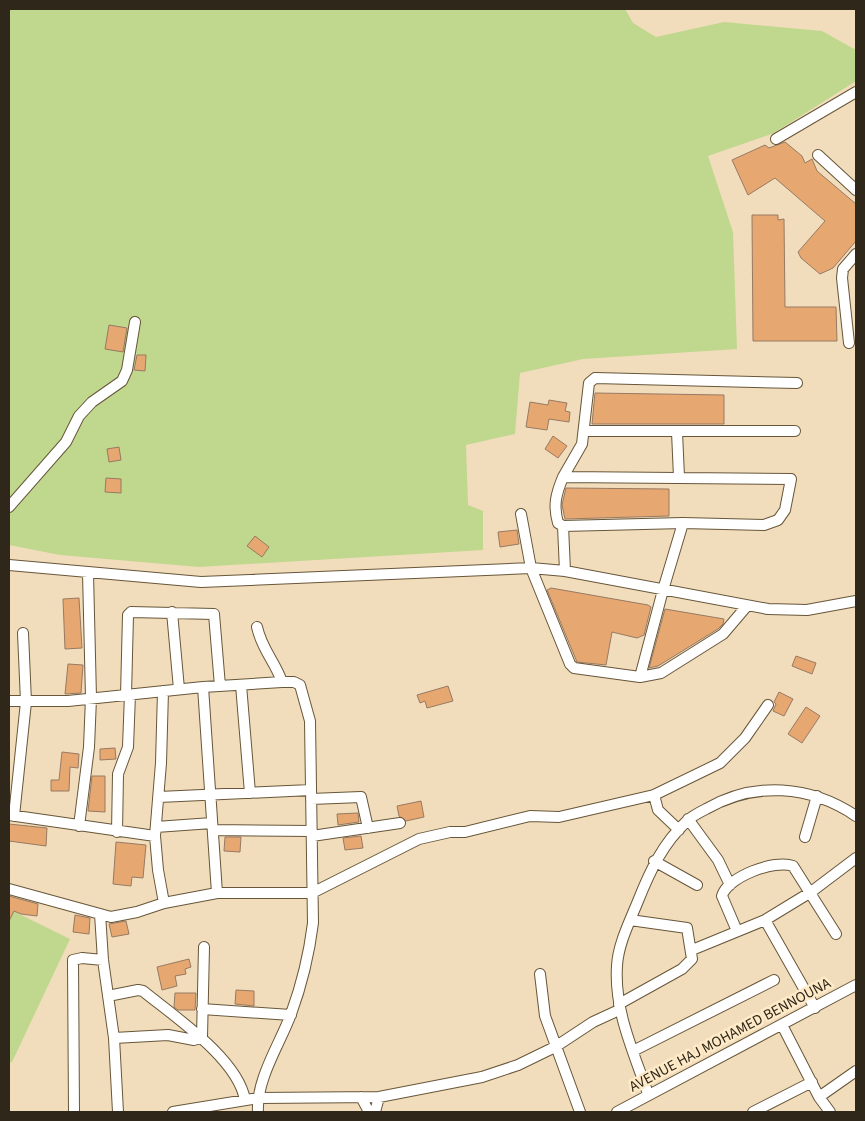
<svg xmlns="http://www.w3.org/2000/svg" width="865" height="1121" viewBox="0 0 865 1121" font-family="'Source Sans 3',sans-serif">
  <style>
    .green { fill: #c0d78e }
    .building { fill: #e7a771; stroke: #977a63 }
    .lines { fill: none; stroke-linecap: round; stroke-linejoin: round }
    .minor-casing { stroke: #675639; stroke-width: 12 }
    .minor { stroke: #fff; stroke-width: 10 }
    .labels { text-anchor: middle; dominant-baseline: central; stroke-width: 5; stroke-linejoin: round; paint-order: stroke }
    .street-label { font-size: 15px; fill: #2f271a; stroke: #ffeac8 }
  </style>
  <rect width="100%" height="100%" fill="#f1ddbc"/>
  <!-- green -->
  <path class="green" d="M9,9H625L633,23L656,37L724,22L822,31L856,50V81L774,133L708,156L733,232L737,349L583,359L520,373L515,434L466,445L468,505L483,511V550L199,567L60,555L9,545Z
    M9,909L70,939L12,1062L9,1063Z"/>
  <!-- building -->
  <path class="building" d="M785,142L802,156L805,163L812,159L817,171L856,204V241L833,268L820,274L801,258L798,252L825,221L775,178L748,195L732,160L765,145L769,148Z
    M752,215H778V220L784,219L785,307H836L837,341H753Z
    M109,325L127,328L123,352L105,349Z
    M137,355H146L145,371L134,370Z
    M595,393L724,395V424H592Z
    M549,400L567,403L565,411L570,412L569,422L549,419L547,430L526,427L530,402L548,405Z
    M553,436L567,446L558,458L545,449Z
    M119,447L121,460L109,462L107,449Z
    M106,478L121,479V493L105,492Z
    M566,488L669,489V516L565,519L562,505Z
    M517,530L519,544L500,547L498,532Z
    M255,536L269,547L262,557L247,546Z
    M551,588L648,605L651,607L644,635L637,638L612,632L606,665L577,662L547,590Z
    M79,598L82,648L65,649L63,599Z
    M665,609L724,619L723,624L718,629L658,666L649,668Z
    M796,656L816,663L812,674L792,666Z
    M68,664L83,665L81,693L65,694Z
    M448,686L453,701L427,708L425,701L420,703L417,695Z
    M779,692L793,699L784,716L773,711L776,704L774,702Z
    M806,707L820,716L802,743L788,734Z
    M115,748L116,759L100,760V749Z
    M62,752L79,754L78,768L70,767L69,791H51V780H59Z
    M92,776H105V812L88,811Z
    M421,801L424,817L406,821L399,816L397,806Z
    M358,813L359,822L338,825L337,814Z
    M9,824L47,828L46,846L9,841Z
    M361,836L363,848L345,850L343,838Z
    M225,837H241L240,852L224,851Z
    M116,842L146,845L143,878L132,877L131,886L113,884Z
    M9,896L38,904L37,916L21,914L14,911L9,921Z
    M75,915L90,918L89,934L73,932Z
    M126,921L129,934L112,937L109,924Z
    M189,959L191,967L185,969L186,974L175,976L177,986L162,990L157,967Z
    M236,990L254,991V1006L235,1004Z
    M175,993H196L195,1010H178L174,1007Z"/>
  <g class="lines">
    <!-- minor casing -->
    <g class="minor-casing">
      <path id="minor" d="M776,139L856,92
        M818,155L856,190
        M849,343L842,278L843,269L856,254
        M585,431H795
        M677,432L679,477
        M563,477L582,444L589,383L595,378L797,383
        M9,507L66,442L79,416L92,402L122,381L127,370L135,322
        M521,514L531,568L570,664L574,668L640,677L663,590L683,523
        M563,526L683,523L764,525L778,520L785,510L791,479L563,477C556,494 553,505 558,523L563,526L565,571
        M9,565L201,582L531,568L565,571L768,609L807,610L856,601
        M172,612L179,689
        M257,627C262,650 275,661 282,682
        M640,677L661,673L723,634L746,607
        M241,685L250,793
        M203,687L217,893
        M163,691L161,763L155,836L158,870L164,903
        M126,695L128,615L131,612L214,614L220,686
        M9,701H68L203,687L282,682H294L300,685L310,721L313,923C309,955 302,984 291,1014C280,1044 256,1079 258,1112
        M159,797L311,790
        M311,799L361,797L368,828
        M9,815L155,836
        M14,816L26,702L23,633
        M688,819L718,860L730,885
        M79,826L89,747L91,698L88,573
        M156,827L212,823
        M213,830L312,831
        M679,830L658,810L654,795L720,763L745,738L768,705
        M117,832L118,774L128,747L130,694
        M312,836L400,823
        M805,837L817,796
        M654,861L697,885
        M9,889L111,917L137,912L164,903L217,893H312L419,839L450,832H465L530,816L559,817L654,795
        M100,914L103,960L114,1038L118,1112
        M765,920L815,1008
        M737,931L722,896C727,877 775,859 793,866L836,934
        M692,950L765,920L811,892L856,858
        M540,974L545,1016L580,1112
        M108,996L138,990L143,991C175,1017 238,1059 245,1100
        M619,1004L682,969L692,959L687,928L630,920
        M202,1009L291,1015
        M782,1025L819,1097L830,1112
        M114,1038L168,1035L194,1040L202,1037L204,947
        M633,1051L774,980
        M648,1094C634,1053 614,1011 617,966C618,944 630,921 638,901C650,871 663,843 687,821C692,816 700,812 706,809C755,781 810,785 856,816
        M361,1097L369,1112
        M819,1097L856,1071
        M74,1112L73,960L82,958L103,960
        M173,1112L258,1098L379,1097L482,1077L518,1065L555,1047L593,1022L619,1010
        M375,1112L379,1097
        M617,1112L856,985
        M753,1112L812,1082"/>
    </g>
    <!-- minor -->
    <use href="#minor" class="minor"/>
  </g>
  <g class="labels">
    <!-- street labels -->
    <g class="street-label">
      <text transform="translate(730 1035) rotate(-28)">AVENUE HAJ MOHAMED BENNOUNA</text>
    </g>
  </g>
  <!-- border -->
  <rect width="865" height="1121" fill="none" stroke="#2f271a" stroke-width="20"/>
</svg>
